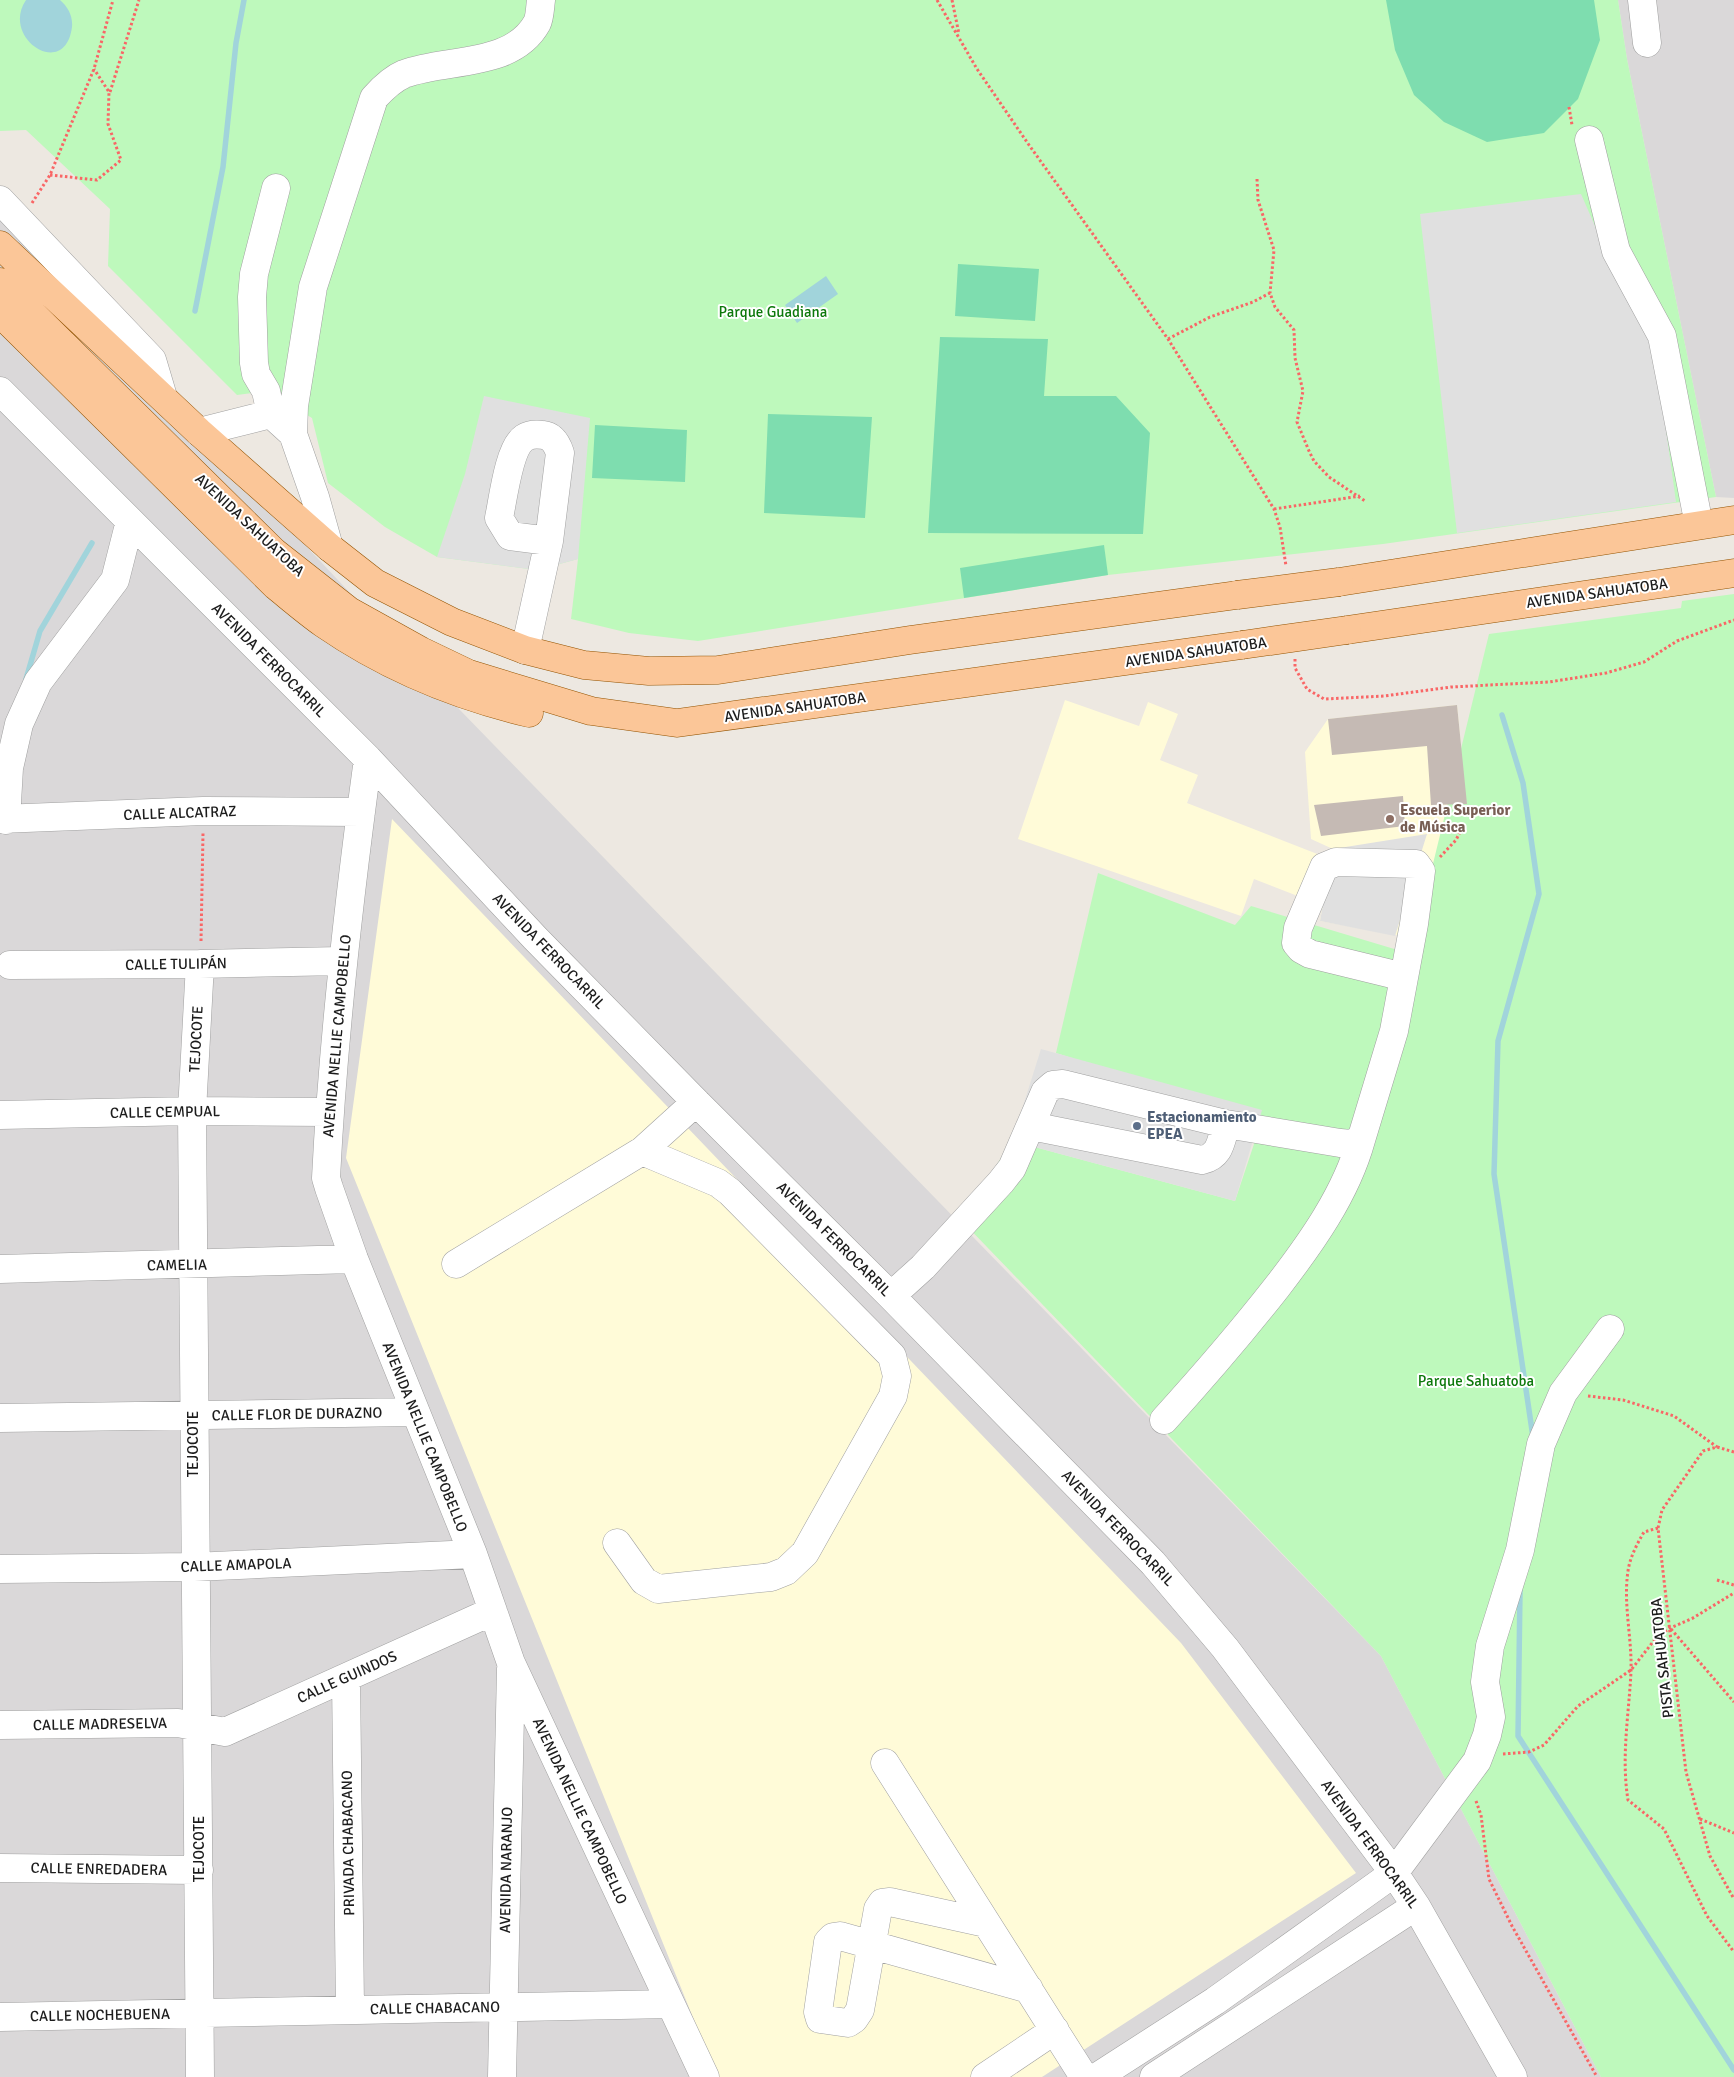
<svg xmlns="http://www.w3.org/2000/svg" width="1734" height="2077" viewBox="0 0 1734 2077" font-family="Signika,sans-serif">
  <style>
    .residential { fill: #dad8d9 }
    .education { fill: #fffbd8 }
    .park { fill: #bef9bc }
    .pitch { fill: #7eddaf }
    .parking { fill: #e0e0e0 }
    .water { fill: #a1d4db }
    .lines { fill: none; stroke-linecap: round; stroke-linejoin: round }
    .stream { stroke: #a1d4db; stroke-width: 5.5 }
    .building { fill: #c5bab4 }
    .minor-casing { stroke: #a0a0a0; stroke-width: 29 }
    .major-casing { stroke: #935300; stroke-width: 29 }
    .path { stroke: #f96666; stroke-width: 3; stroke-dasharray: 2.5 2.5; stroke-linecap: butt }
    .minor { stroke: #fff; stroke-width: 28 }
    .major { stroke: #fbc698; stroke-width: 28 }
    .major-bridge-casing { stroke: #935300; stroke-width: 29; stroke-linecap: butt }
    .major-bridge { stroke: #fbc698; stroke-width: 28 }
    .education-dot { fill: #8d6e63; stroke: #fff; stroke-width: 2 }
    .service-dot { fill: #5c6f8a; stroke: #fff; stroke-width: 2 }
    .labels { text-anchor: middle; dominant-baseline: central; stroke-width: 4; stroke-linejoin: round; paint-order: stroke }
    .park-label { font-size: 15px; fill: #0d780b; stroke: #fff }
    .street-label { font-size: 15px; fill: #1c1c1c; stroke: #fff }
    .education-label { font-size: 15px; font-weight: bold; fill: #785e54; stroke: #fff; text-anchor: start }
    .service-label { font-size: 15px; font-weight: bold; fill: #4e5e75; stroke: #fff; text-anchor: start }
  </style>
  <rect width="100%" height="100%" fill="#ede8e1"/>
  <!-- residential -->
  <path class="residential" d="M1618,0H1734V498L1716,497L1627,59Z
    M0,220L459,709L1381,1656L1601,2077H0Z"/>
  <!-- education -->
  <path class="education" d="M1065,700L1139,726L1148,702L1178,714L1160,760L1198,775L1187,803L1325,857L1308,900L1254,879L1241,916L1018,839Z
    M1457,705L1467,804L1430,941L1320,921L1333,849L1311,839L1305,752L1328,719Z
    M392,819L1181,1643L1356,1873L1042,2077H717L346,1158Z"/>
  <!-- park -->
  <path class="park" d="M0,0H1618L1627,59L1716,497L1383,544L1108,575L698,641L629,633L571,619L578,559L537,570L437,557L385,527L328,483L312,418L266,391L237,395L108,266L110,209L26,130L0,131Z
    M1734,594V2077H1601L1381,1656L961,1220L1012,1141L1235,1201L1256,1138L1352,1146L1056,1053L1098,873L1235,925L1251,906L1411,954L1489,634L1681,608L1682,601Z"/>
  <!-- pitch -->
  <path class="pitch" d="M1386,0H1594L1600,40L1578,99L1544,133L1487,142L1444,122L1414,95L1395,50Z
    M958,264L1039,269L1035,321L955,316Z
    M940,337L1048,339L1044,396H1116L1150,433L1143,534L928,533Z
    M768,414L872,417L865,518L764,513Z
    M595,425L687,430L685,482L592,478Z
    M1104,545L1108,575L964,598L960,568Z"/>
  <!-- parking -->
  <path class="parking" d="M1581,194L1620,283L1648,333L1662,401L1676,502L1457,533L1420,214Z
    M484,396L590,418L578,559L537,570L437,557L465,474Z
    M1427,834L1395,936L1320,921L1333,849Z
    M1041,1049L1262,1110L1235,1201L1012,1141Z"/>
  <!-- water -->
  <path class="water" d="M26,0H60C68,7 73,16 72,27C65,81 0,38 26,0Z
    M826,276L838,294L797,323L785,305Z"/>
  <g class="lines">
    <!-- stream -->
    <path class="stream" d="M195,311L223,167L236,43L244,0
      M26,679L40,631L92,543
      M1502,715L1523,783L1539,894L1498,1041L1494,1174L1533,1437
      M1520,1591L1518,1736L1734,2070"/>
  </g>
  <!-- building -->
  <path class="building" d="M1457,705L1467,804L1431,805L1427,746L1332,755L1328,719Z
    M1403,796L1405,826L1321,836L1314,805Z"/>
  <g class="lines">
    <!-- minor casing -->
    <g class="minor-casing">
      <path id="minor" d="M1642,0L1647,43
        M1589,140L1616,251L1662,336L1699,525
        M276,188L254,274L252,297L254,363L256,374L266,391L271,414L293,434
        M0,200L152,360L163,397
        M0,391L368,759L535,938L696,1102L891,1296L1153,1563L1225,1648L1394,1873L1416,1906L1513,2077
        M199,432L271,414
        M329,547L315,497L293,434L294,406L313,287L374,98C383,88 392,79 404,74C447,58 512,68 537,23C540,17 540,7 541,0
        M525,650L549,541L560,453C557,444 553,436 543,435C536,434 530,434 524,438C509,448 503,499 499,518L510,536L549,541
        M368,759C349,898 333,1037 326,1178L329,1188L354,1259L473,1554L511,1663L705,2077
        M0,819L203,811L361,812
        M6,820L9,768L19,724L38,682L115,580L130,521
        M10,965L200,964L342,961
        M0,1115L192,1111L329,1112
        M1031,1126L1202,1160C1221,1156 1221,1140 1226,1124
        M456,1264L642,1151L696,1102
        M0,1269L354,1259
        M891,1296L923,1267L1001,1182L1012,1168L1045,1092L1053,1085L1063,1084L1226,1124L1340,1143L1351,1144L1361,1140L1394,1031L1414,924L1421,871L1416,864L1336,862L1324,867L1298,928L1296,943L1301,949L1310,954L1404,977
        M0,1418L414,1412
        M1164,1420C1203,1377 1241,1333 1277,1287C1311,1243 1346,1194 1361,1140
        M617,1543L644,1581L658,1589L771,1577L786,1571L805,1553L893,1396L897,1376L892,1356L730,1192L718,1183L642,1151
        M0,1569L194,1567L473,1554
        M346,1678L350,2008
        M0,1725L178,1723L225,1732L493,1611
        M885,1763L1084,2077
        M0,1868L199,1870
        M986,1923L890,1902L882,1903L878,1909L860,2010L854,2019L848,2023L820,2019L818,2012L828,1942L833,1937L840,1936L1029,1989
        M0,2017L670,2004
        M200,2077L192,1111L200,964
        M502,2077L511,1669
        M985,2077L1055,2030
        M1097,2077L1215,2001L1394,1873L1477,1761L1487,1735L1491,1717L1485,1682L1490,1646L1520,1550L1541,1444L1563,1393L1610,1329
        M1154,2077L1416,1906"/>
    </g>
    <!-- major casing -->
    <g class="major-casing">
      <path id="major" d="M0,245L199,432L329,547L375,583L452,622L525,650L584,665L649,671L718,670L910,640L1237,595
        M0,282L274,552L349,611L421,651L469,674L591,711L677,723L1242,645
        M0,313L276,586C292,599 307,612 324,624C385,666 457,696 529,713
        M1339,582L1734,520
        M1347,630L1734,573"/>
    </g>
    <!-- path -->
    <path class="path" d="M937,0L977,69L1029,145L1168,339L1274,509L1280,527L1286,566
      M952,0L959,34
      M110,92L139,0
      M1569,107L1572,125
      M50,175L97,180L121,160L108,124L109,92L94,69
      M1257,179L1258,200L1274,250L1270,293
      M32,203L50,175L94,69L113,0
      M1168,339L1210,317L1253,302L1270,293L1275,307L1294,330L1295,358L1303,391L1297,422L1309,451L1314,461L1329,477L1365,501
      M1274,509L1360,496
      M1295,659V668L1307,689L1324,699L1384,696L1451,687L1549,682L1606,673L1644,662L1677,641L1734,620
      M1440,857L1456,840L1462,828
      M201,941L203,833
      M1588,1396L1623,1400L1674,1416L1717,1447
      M1734,1452L1717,1447L1703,1451L1662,1510L1658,1528L1686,1772L1710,1856L1734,1899
      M1658,1528L1644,1532C1637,1544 1630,1557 1628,1571C1623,1604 1632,1637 1631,1671C1629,1714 1621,1757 1628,1800L1664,1829L1707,1916L1734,1952
      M1717,1580L1734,1585
      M1671,1629L1734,1702
      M1503,1754L1529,1752L1544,1745L1578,1706L1631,1670L1656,1638L1670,1628L1693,1618L1734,1593
      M1476,1801L1481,1815L1489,1879L1512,1926L1597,2077
      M1700,1819L1734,1833"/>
    <!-- minor -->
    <use href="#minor" class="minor"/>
    <!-- major -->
    <use href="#major" class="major"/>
    <!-- major-bridge casing -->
    <g class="major-bridge-casing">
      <path id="major-bridge" d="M1237,595L1339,582
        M1242,645L1347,630"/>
    </g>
    <!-- major-bridge -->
    <use href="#major-bridge" class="major-bridge"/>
  </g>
  <!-- markers -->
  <circle class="education-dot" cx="1390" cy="819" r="5"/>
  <circle class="service-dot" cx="1137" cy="1126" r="5"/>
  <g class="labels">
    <!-- park labels -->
    <g class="park-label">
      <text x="773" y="312">Parque Guadiana</text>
      <text x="1476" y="1381">Parque Sahuatoba</text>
    </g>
    <!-- street labels -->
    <g class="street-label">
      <text transform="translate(250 525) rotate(43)">AVENIDA SAHUATOBA</text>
      <text transform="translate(1597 593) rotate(-8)">AVENIDA SAHUATOBA</text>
      <text transform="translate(1196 652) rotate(-8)">AVENIDA SAHUATOBA</text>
      <text transform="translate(269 660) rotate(45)">AVENIDA FERROCARRIL</text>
      <text transform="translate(795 707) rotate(-8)">AVENIDA SAHUATOBA</text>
      <text transform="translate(180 813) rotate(-2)">CALLE ALCATRAZ</text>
      <text transform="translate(549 951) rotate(46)">AVENIDA FERROCARRIL</text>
      <text transform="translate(176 964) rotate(-1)">CALLE TULIPÁN</text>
      <text transform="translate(337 1036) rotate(-85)">AVENIDA NELLIE CAMPOBELLO</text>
      <text transform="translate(196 1039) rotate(-87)">TEJOCOTE</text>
      <text transform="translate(165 1112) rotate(-1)">CALLE CEMPUAL</text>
      <text transform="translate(834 1239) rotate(45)">AVENIDA FERROCARRIL</text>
      <text transform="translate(177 1265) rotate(-1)">CAMELIA</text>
      <text transform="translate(297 1414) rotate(-1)">CALLE FLOR DE DURAZNO</text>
      <text transform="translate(425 1437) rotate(68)">AVENIDA NELLIE CAMPOBELLO</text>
      <text transform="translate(193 1444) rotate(-90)">TEJOCOTE</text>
      <text transform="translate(1118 1528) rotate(46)">AVENIDA FERROCARRIL</text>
      <text transform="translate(236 1565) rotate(-2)">CALLE AMAPOLA</text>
      <text transform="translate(1662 1658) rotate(-96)">PISTA SAHUATOBA</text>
      <text transform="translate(347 1677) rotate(-24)">CALLE GUINDOS</text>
      <text transform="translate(100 1724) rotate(-1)">CALLE MADRESELVA</text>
      <text transform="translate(580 1811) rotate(65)">AVENIDA NELLIE CAMPOBELLO</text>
      <text transform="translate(348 1843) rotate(-91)">PRIVADA CHABACANO</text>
      <text transform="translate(1370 1844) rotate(54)">AVENIDA FERROCARRIL</text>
      <text transform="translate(199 1849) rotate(-90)">TEJOCOTE</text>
      <text transform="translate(99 1869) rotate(1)">CALLE ENREDADERA</text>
      <text transform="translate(506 1870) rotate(-89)">AVENIDA NARANJO</text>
      <text transform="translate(435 2008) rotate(-1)">CALLE CHABACANO</text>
      <text transform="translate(100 2015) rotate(-1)">CALLE NOCHEBUENA</text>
    </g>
    <!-- education labels -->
    <g class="education-label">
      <text x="1400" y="810">Escuela Superior<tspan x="1400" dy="17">de Música</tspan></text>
    </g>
    <!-- service labels -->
    <g class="service-label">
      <text x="1147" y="1117">Estacionamiento<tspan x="1147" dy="17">EPEA</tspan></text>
    </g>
  </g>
</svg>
